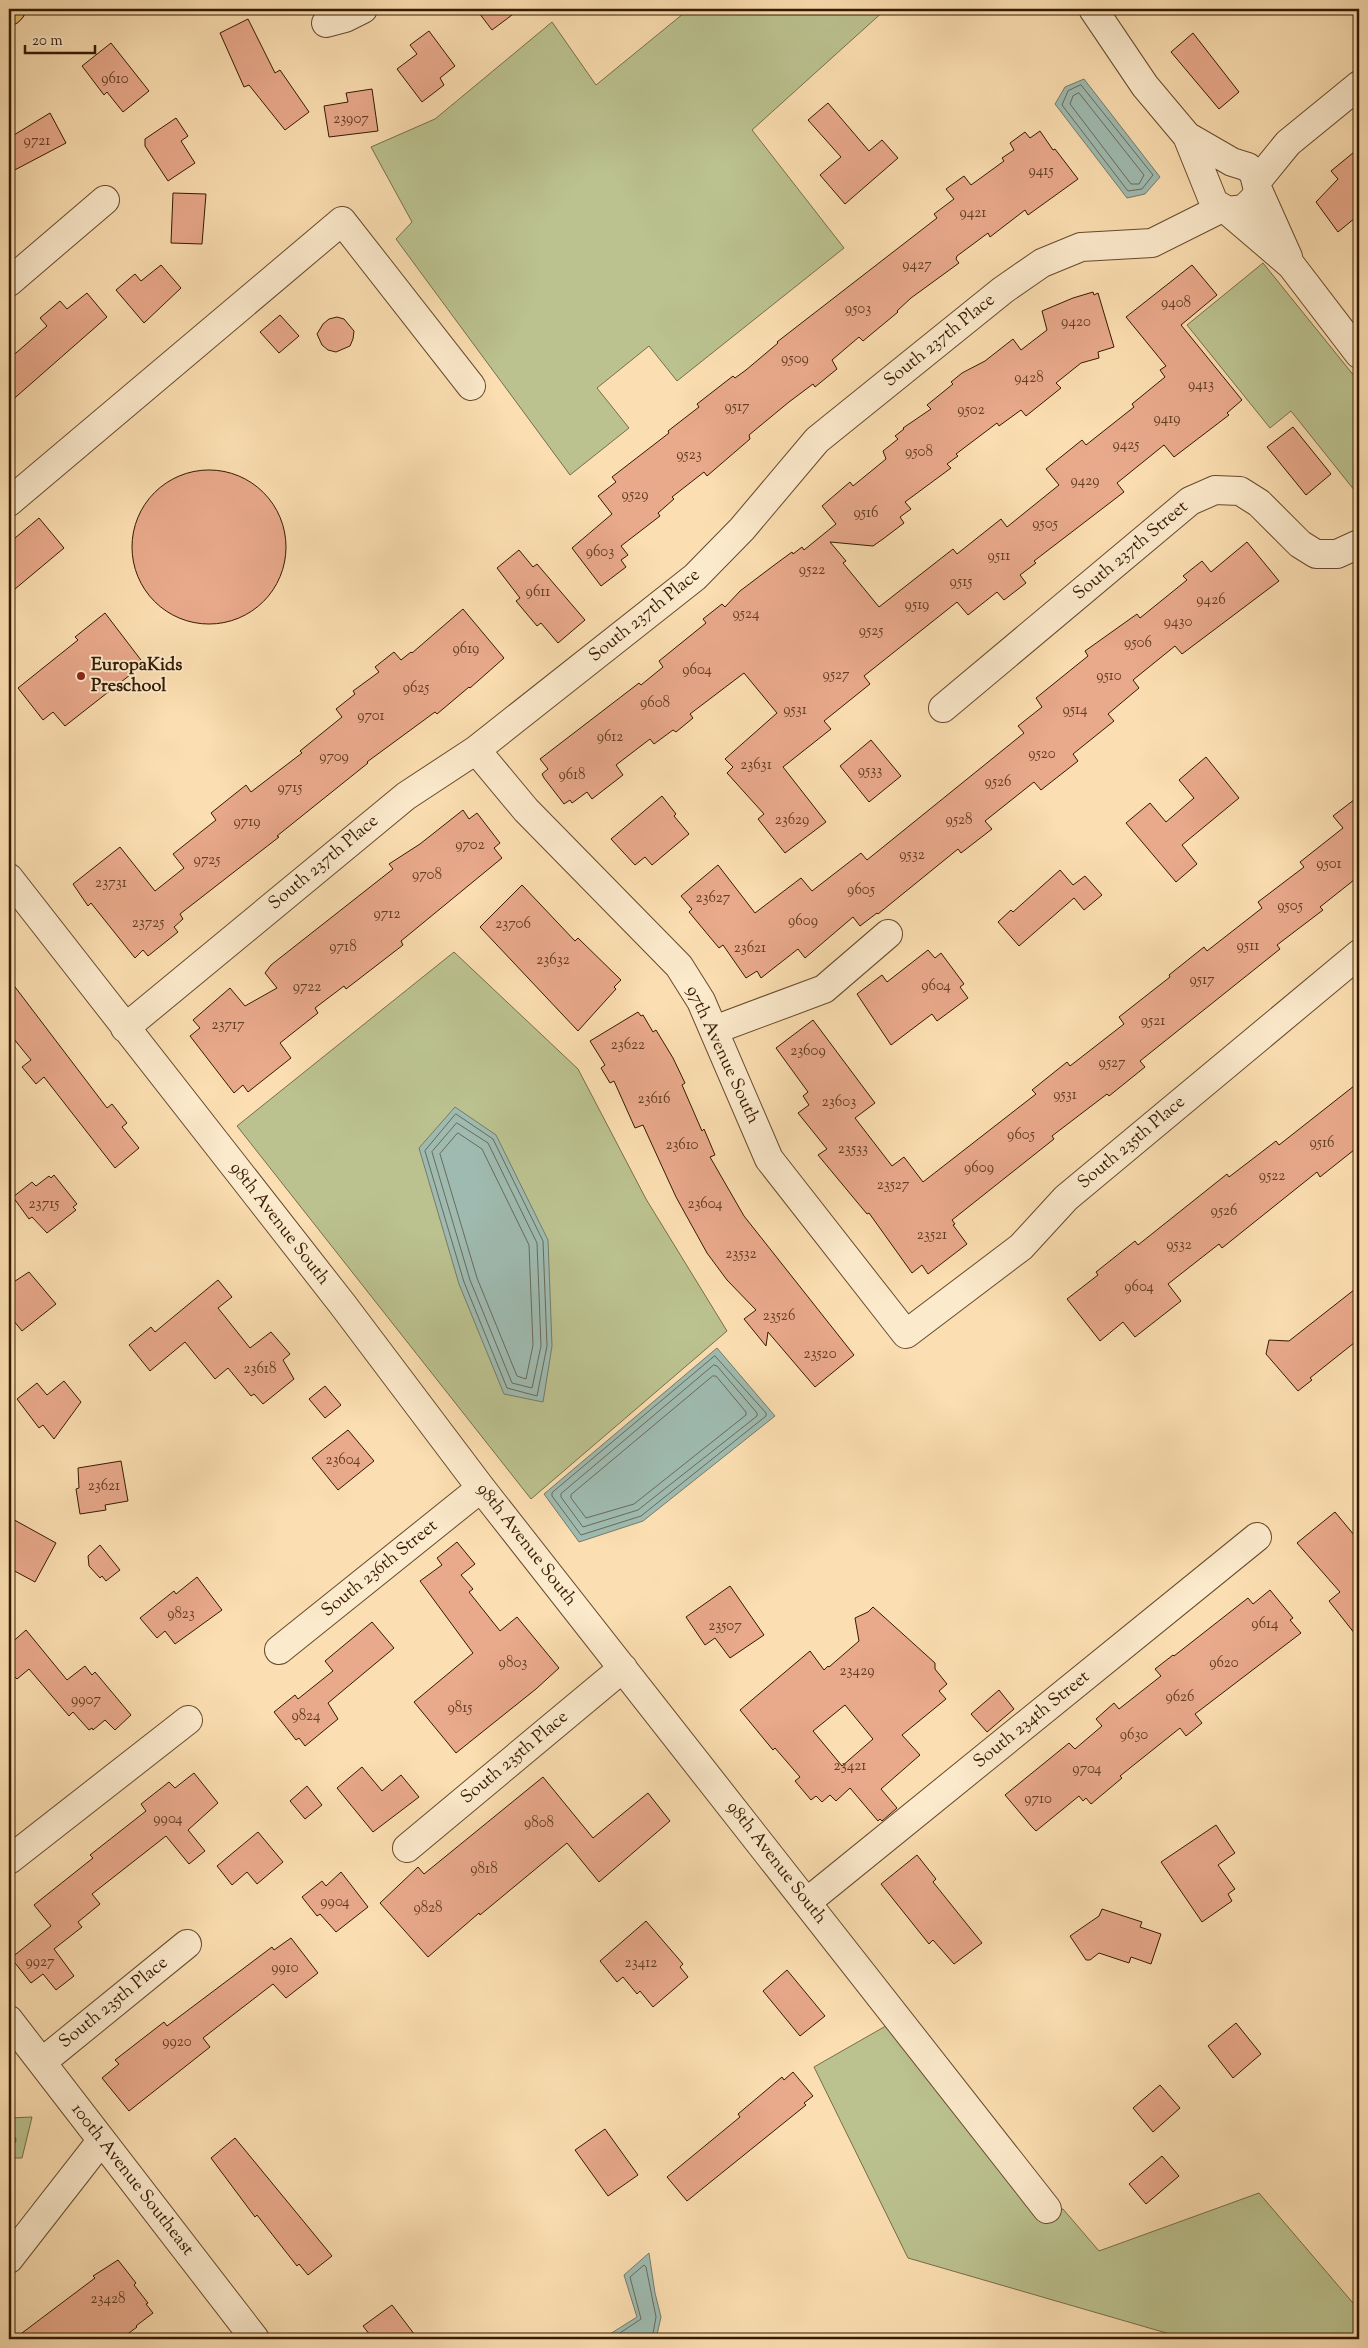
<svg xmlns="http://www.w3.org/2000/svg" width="1368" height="2348" viewBox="0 0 1368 2348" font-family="'Sorts Mill Goudy',serif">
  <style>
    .green { fill: #bbc28f; stroke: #786e48 }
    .water { fill: #9fbbb1; stroke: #757b6b }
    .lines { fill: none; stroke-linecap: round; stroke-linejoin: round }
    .shore { stroke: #6a6a59; stroke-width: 1 }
    .stream { stroke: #757b6b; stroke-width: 7 }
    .building { fill: #e9a98b; stroke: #351a01; fill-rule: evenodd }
    .minor-casing { stroke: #664b2d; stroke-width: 30 }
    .major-casing { stroke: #351a01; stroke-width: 30 }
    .minor { stroke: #fceacc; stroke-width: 28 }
    .major { stroke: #eebf78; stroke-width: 28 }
    .poi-dot { fill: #8f2418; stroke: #fceacc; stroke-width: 2 }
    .labels { text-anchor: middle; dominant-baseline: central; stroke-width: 4; stroke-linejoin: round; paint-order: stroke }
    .number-label { font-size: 15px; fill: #623e24 }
    .street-label { font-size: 18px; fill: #351a01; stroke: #fceacc }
    .poi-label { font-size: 18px; font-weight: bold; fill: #351a01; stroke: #fceacc; text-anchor: start }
  </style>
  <rect width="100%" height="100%" fill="#fbdeb1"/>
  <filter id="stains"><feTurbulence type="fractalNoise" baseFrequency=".004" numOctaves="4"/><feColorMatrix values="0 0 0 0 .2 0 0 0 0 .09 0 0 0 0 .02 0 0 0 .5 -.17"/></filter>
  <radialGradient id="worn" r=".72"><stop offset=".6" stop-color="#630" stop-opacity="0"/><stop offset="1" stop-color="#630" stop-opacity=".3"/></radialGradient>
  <!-- green -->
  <path class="green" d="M689,9H886L752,130L844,248L677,381L649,346L597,388L629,428L570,475L396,239L412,222L371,147L435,119L552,22L596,85Z
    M1263,263L1359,382V496L1291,411L1270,428L1187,325Z
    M454,952L578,1069L646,1199L727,1331L531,1499L237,1126Z
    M898,2019L1047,2209H1063L1099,2251L1259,2193L1359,2310V2339H1187L908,2258L814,2067Z
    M32,2117L22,2158H9V2118Z"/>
  <!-- water -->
  <path class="water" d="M1084,79L1160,177L1145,194L1127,198L1055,104L1065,87Z
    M455,1107L496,1135L548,1240L552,1346L543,1402L504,1394L459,1284L419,1148Z
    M717,1348L775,1416L643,1521L579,1542L544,1494Z
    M649,2253L655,2293L661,2317L656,2339H602L637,2317L624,2275Z"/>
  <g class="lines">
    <!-- shore -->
    <path class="shore" d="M1081,85L1153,175L1142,189L1128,191L1062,105L1068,91Z
      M1079,93L1144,175L1139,184H1131L1070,104L1073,96Z
      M456,1114L493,1139L543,1241L547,1346L537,1396L507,1388L464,1282L425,1151Z
      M457,1123L488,1143L537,1243L541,1346L532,1388L512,1383L470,1280L432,1152Z
      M458,1133L482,1149L529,1245L533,1345L526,1379L517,1376L477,1278L440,1154Z
      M715,1356L766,1413V1416L641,1516L581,1535L552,1496V1493Z
      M714,1365L717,1366L757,1413V1416L638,1510L583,1527L561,1497V1494Z
      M713,1376H716L746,1412V1415L634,1504L586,1518L571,1498V1495Z
      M611,2339L641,2319L630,2277L644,2265L646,2267L656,2317L652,2339"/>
    <!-- stream -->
    <path class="stream" d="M9,2140H13"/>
  </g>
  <!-- building -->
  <path class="building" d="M476,9H520L492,30Z
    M248,19L275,73L280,70L309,112L285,130L249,85L244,87L220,33Z
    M429,31L455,66L440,78L444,85L422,102L397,69L417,54L410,45Z
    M1193,33L1239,92L1219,109L1171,52Z
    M111,43L149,91L123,112L107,92L104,95L82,66Z
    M372,89L378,131L329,137L324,106L348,102L346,93Z
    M828,103L869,151L882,140L898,158L845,204L820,175L841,157L808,120Z
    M50,113L66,143L9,173V138Z
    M176,118L188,136L181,141L195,163L168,181L145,146V139Z
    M1040,131L1053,150L1055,149L1078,179L1028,215L1025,210L990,237L988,233L957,256L956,259L959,263L911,298L897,311L898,312L863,341L859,337L832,360L837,369L815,387L813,384L789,402L749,435L750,439L707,476L704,472L672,497L674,499L658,513L660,516L621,546L628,555L621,560L626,567L601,586L572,548L612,514L598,496L616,482L612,477L669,433L668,431L699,407L697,404L733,376L735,378L746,370L778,343L777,342L937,218L934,214L954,199L946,189L964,176L971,185L1004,161L1002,158L1014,150L1010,143L1025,132L1030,138Z
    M1359,148V206L1355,209V218L1338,232L1316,202L1338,179L1331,171Z
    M173,193L206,194L202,244L171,243Z
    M161,265L181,288L144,323L116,290L135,274L141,281Z
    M1192,265L1217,295L1181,325L1242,400L1227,413L1229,415L1174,457L1164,445L1117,483L1124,492L1034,561L1036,563L1020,575L1026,583L1004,600L997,592L968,615L957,602L864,676L870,684L824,721L831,729L783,767L826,822L785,853L758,819L764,814L727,773L733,767L725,759L777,713L744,673L690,714L693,718L676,732L673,730L654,744L650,739L616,765L623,775L592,799L587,792L572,803L570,800L564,804L544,778L542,774L548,769L540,759L639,683L641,685L663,667L659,661L706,623L703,619L722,604L725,607L740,591L773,566L792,552L793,554L802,547L804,550L836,524L822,506L850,482L853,486L886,459L883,451L898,439L895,436L904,429L903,428L931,409L927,405L953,384L951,382L962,373L985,361L1013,339L1021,350L1047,330L1042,311L1073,298L1093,292L1094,295L1098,293L1114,347L1098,352L1099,358L1081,363L1056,383L1061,388L1026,416L1021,410L999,426L997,423L956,454L958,456L947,464L951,468L905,502L911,509L900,517L904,523L883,539L873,546L830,542L846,561L843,563L879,607L953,549L957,554L1001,519L1007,527L1059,485L1046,469L1082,440L1086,445L1134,407L1132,404L1165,377L1160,370L1166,366L1126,317Z
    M87,293L107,317L9,403V359L47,326L40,318L60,301L67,309Z
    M280,315L299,336L279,353L260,332Z
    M337,317L344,319L354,331L353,339L350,346L336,352L328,350L322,345L317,334L323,324L329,319Z
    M1293,427L1331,474L1306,495L1267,447Z
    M132 547a77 77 0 1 1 154 0a77 77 0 1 1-154 0Z
    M39,518L64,548L9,594V543Z
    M1247,542L1279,581L1182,654L1175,646L1133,680L1139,688L1108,714L1114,721L1073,754L1078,761L1041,790L1034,782L985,821L992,829L961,853L958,849L878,914L877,913L860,926L853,917L805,958L798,949L761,978L757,971L746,978L723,945L719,948L689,912L692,909L681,896L718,865L755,913L801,878L812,891L861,853L867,860L1024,733L1018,726L1042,707L1036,698L1088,656L1085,651L1137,614L1140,618L1187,580L1183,576L1202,561L1211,572Z
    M519,550L533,567L537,564L585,620L558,643L541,623L537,626L516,601L520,598L497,568Z
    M463,609L504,658L470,688L469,687L437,714L435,712L367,762L368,763L277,836L279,837L180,914L183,919L174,927L178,932L148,956L143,950L135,958L91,903L88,906L73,884L120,847L155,891L184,868L173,854L216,820L211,813L246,785L251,792L302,753L300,751L342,717L336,709L355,694L353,691L379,672L375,667L394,652L401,660L411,652L412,653Z
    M105,613L144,664L65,726L53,712L43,720L18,688L78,640L75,637Z
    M871,740L901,776L869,802L840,766Z
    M1206,757L1239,798L1182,845L1197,864L1176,882L1126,823L1150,803L1166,822L1194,798L1179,780Z
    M662,796L676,814L674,816L689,834L652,865L645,857L635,865L611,839Z
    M1359,796V876L1320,907L1323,910L1277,945L1280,949L1140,1061L1145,1067L1109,1096L1107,1094L1052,1136L1054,1139L952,1220L955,1224L953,1225L967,1244L928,1274L922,1265L912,1273L869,1213L867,1214L818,1155L827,1149L798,1113L809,1105L803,1096L808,1092L776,1048L813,1020L875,1103L855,1118L892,1166L904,1157L923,1182L1036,1094L1032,1090L1067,1062L1070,1066L1124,1024L1119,1017L1170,977L1169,975L1204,947L1207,951L1262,908L1258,902L1304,867L1300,862L1343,828L1333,816Z
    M463,810L469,819L477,813L500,843L494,848L502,858L401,941L403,945L346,989L344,986L315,1008L318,1013L280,1043L291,1058L248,1092L243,1085L234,1093L190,1036L200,1028L193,1020L230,988L245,1006L277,988L265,973L271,965L393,869L389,864L420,844Z
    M1060,870L1073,885L1085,876L1102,895L1084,910L1074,898L1019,946L998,922L1011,910L1013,912Z
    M522,885L575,941L578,938L621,980L614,987L616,989L578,1031L480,927Z
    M928,950L935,958L941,953L964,984L960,987L968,998L937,1021L932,1014L891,1045L857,994L882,975L887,982Z
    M9,979L107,1108L112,1104L127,1123L122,1127L139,1148L115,1168L44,1077L36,1084L22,1067L31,1060L9,1033Z
    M638,1012L641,1016L643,1015L653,1032L656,1030L673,1058L685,1083L682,1085L702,1131L704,1129L715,1155L710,1157L744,1216L854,1355L815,1387L768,1332L766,1346L744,1319L756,1310L727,1280L707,1253L676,1197L643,1125L635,1128L614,1081L610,1083L601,1068L605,1065L590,1041Z
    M1359,1082V1146L1320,1177L1317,1172L1222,1248L1219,1244L1168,1284L1181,1301L1135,1337L1123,1322L1100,1341L1067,1299L1098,1275L1096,1272L1135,1241L1138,1245L1227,1174L1229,1177L1276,1141L1279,1145Z
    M54,1175L77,1204L73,1207L76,1210L47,1233L32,1217L29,1219L13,1197L32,1182L36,1186L49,1176L51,1178Z
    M29,1272L56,1304L22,1331L9,1315V1285Z
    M218,1280L232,1297L218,1308L250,1348L271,1332L290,1354L283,1360L294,1379L263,1404L254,1394L251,1396L228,1368L215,1379L185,1342L150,1371L129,1345L151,1327L155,1332Z
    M1359,1286V1339L1310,1378L1312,1380L1298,1391L1266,1354L1269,1340L1289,1341Z
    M64,1381L81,1402L54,1439L43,1425L39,1428L17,1399L37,1383L47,1395Z
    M325,1386L341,1405L325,1418L309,1399Z
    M348,1430L374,1461L338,1490L312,1458Z
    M121,1461L128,1501L105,1505L106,1510L80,1514L76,1489L79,1488L78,1468Z
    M1335,1512L1359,1541V1639L1329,1601L1340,1592L1297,1543Z
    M9,1517L56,1543L35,1582L9,1568Z
    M457,1542L475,1564L461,1575L473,1589L469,1592L500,1631L517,1617L559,1668L536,1689L456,1753L414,1702L473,1653L420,1581L442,1565L437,1558Z
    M100,1545L120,1570L106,1581L102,1576L100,1578L89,1566L88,1556Z
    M197,1577L222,1610L175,1644L165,1631L157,1638L140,1618L174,1591L176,1594Z
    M730,1586L764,1635L730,1658L715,1638L705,1645L686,1617Z
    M1270,1590L1293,1618L1290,1620L1301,1633L1195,1714L1202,1723L1186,1736L1180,1728L1120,1776L1122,1778L1091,1804L1086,1798L1083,1801L1079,1796L1036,1831L1032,1827L1005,1795L1069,1743L1075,1749L1102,1726L1096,1719L1114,1703L1119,1709L1161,1676L1155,1669L1173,1655L1174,1656L1248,1598L1253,1604Z
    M873,1607L935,1663V1669L947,1684L939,1691L946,1699L902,1735L920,1755L881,1789L897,1808L882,1821L880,1819L878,1821L850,1788L836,1801L830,1795L822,1802L816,1796L811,1800L795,1781L800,1777L775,1748L773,1750L740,1710L810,1651L824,1670L828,1666L829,1667L859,1641L855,1618L868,1612ZM845,1705L873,1739L842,1766L813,1731Z
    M372,1622L394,1648L328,1703L338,1719L305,1746L299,1738L296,1740L274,1712L295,1695L298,1699L333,1671L325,1661Z
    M26,1630L67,1680L85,1666L92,1675L95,1672L131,1715L115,1730L105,1720L93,1730L92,1728L89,1730L73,1712L69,1716L29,1669L17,1679L9,1671V1645Z
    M999,1690L1014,1709L987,1732L971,1714Z
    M362,1767L382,1791L401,1775L419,1797L373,1832L337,1788Z
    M194,1773L218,1803L188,1830L205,1851L189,1864L166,1836L92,1894L100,1904L78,1922L82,1927L54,1949L74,1976L56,1990L43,1974L31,1983L11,1958L51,1926L34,1905L93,1858L90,1855L146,1811L141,1804L169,1782L175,1788Z
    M543,1777L593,1838L648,1793L670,1821L599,1882L567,1843L480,1915L479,1913L428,1957L380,1903L418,1867L424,1874Z
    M307,1786L322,1805L305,1819L290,1801Z
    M1216,1825L1235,1853L1218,1865L1235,1889L1228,1894L1232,1901L1202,1922L1161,1862Z
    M258,1832L283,1862L257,1884L247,1872L232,1885L217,1866Z
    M917,1855L936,1879L933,1882L982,1943L954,1964L933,1940L929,1944L881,1884Z
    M341,1872L368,1907L336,1932L320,1914L317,1916L302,1897L322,1881L326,1886Z
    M1102,1909L1142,1922L1140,1927L1161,1934L1151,1964L1131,1957L1129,1963L1099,1953L1090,1960H1086L1070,1936L1099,1916Z
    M646,1921L683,1964L680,1967L688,1977L653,2007L640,1991L637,1994L623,1977L617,1982L600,1961Z
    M291,1938L318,1973L286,1998L273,1984L203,2038L210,2047L129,2111L102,2078L119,2064L115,2060L164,2022L167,2026L272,1947L274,1950Z
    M787,1970L825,2016L800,2036L763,1991Z
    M1236,2023L1261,2054L1233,2078L1208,2046Z
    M793,2072L813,2096L804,2103L806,2105L687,2201L667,2177L740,2117L738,2114L782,2077L784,2080Z
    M1160,2085L1180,2108L1153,2132L1133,2108Z
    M605,2129L638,2175L608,2196L575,2150Z
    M235,2138L332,2256L308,2275L299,2264L297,2266L257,2215L255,2217L211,2158Z
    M1162,2156L1179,2176L1146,2204L1129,2184Z
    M118,2260L136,2283L134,2285L148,2303L146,2304L153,2313L136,2326L137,2327L121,2339H14L95,2278L93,2276Z
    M392,2305L418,2339H373L363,2326Z"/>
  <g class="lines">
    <!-- minor casing -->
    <g class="minor-casing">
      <path id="minor" d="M1093,9L1145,86L1187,136L1214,203L1228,211L1244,209L1255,198L1258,190
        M326,23L345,18L363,9
        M1187,136L1232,162L1248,167L1254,174L1258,190L1288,257
        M1257,181L1288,143L1359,85
        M1228,211L1291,265L1359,354
        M9,282L105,200
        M9,502L342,221L471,386
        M943,708L1190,501L1215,490L1240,491L1259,503L1300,544L1316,554H1337L1359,544
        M476,750L526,810L679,966L701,1001L769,1159L906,1334L1021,1247L1066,1198L1359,954
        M9,878L343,1305L481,1488L1047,2209
        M125,1028L406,796L476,750L695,577L742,529L817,440L1003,290L1042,263L1081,247L1152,243L1220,209
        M714,1030L824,989L888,934
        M279,1650L481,1488
        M407,1848L623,1668
        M9,1860L188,1720
        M807,1902L1257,1537
        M9,2020L255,2339
        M42,2062L187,1944
        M9,2259L101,2141"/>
    </g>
    <!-- major casing -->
    <g class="major-casing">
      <path id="major" d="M9,11L11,9"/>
    </g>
    <!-- minor -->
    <use href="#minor" class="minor"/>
    <!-- major -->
    <use href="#major" class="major"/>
  </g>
  <!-- markers -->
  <circle class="poi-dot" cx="81" cy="676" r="5"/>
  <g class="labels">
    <!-- number labels -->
    <g class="number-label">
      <text x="115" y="79">9610</text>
      <text x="351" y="119">23907</text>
      <text x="37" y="141">9721</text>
      <text x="1041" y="171">9415</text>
      <text x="973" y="213">9421</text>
      <text x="917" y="265">9427</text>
      <text x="1176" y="303">9408</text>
      <text x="858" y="309">9503</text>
      <text x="1076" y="322">9420</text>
      <text x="795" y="359">9509</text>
      <text x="1029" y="378">9428</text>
      <text x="1201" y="385">9413</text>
      <text x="737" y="407">9517</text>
      <text x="971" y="410">9502</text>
      <text x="1167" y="419">9419</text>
      <text x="1126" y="445">9425</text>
      <text x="919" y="452">9508</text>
      <text x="689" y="455">9523</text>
      <text x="1085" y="481">9429</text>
      <text x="635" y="495">9529</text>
      <text x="866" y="513">9516</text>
      <text x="1045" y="524">9505</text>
      <text x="600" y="552">9603</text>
      <text x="999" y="556">9511</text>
      <text x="812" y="570">9522</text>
      <text x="961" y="582">9515</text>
      <text x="538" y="592">9611</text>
      <text x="1211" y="600">9426</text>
      <text x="917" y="605">9519</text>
      <text x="746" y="614">9524</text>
      <text x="1178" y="622">9430</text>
      <text x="871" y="631">9525</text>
      <text x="1138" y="643">9506</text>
      <text x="466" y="649">9619</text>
      <text x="697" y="670">9604</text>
      <text x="836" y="675">9527</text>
      <text x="1109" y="676">9510</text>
      <text x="416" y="688">9625</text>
      <text x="655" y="703">9608</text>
      <text x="795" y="710">9531</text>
      <text x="1075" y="710">9514</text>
      <text x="371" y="716">9701</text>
      <text x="610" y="737">9612</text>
      <text x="1042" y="754">9520</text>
      <text x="334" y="757">9709</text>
      <text x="756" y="765">23631</text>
      <text x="870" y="771">9533</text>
      <text x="572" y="775">9618</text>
      <text x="998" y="782">9526</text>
      <text x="290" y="788">9715</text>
      <text x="792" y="820">23629</text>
      <text x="959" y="820">9528</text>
      <text x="247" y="822">9719</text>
      <text x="470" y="845">9702</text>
      <text x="912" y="855">9532</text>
      <text x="207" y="860">9725</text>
      <text x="1329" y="864">9501</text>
      <text x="427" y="875">9708</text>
      <text x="111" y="883">23731</text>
      <text x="861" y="890">9605</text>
      <text x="713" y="898">23627</text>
      <text x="1290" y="906">9505</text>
      <text x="387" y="914">9712</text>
      <text x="803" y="921">9609</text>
      <text x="148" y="923">23725</text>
      <text x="513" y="924">23706</text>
      <text x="1248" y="946">9511</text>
      <text x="343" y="947">9718</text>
      <text x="750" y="948">23621</text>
      <text x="553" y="960">23632</text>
      <text x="1202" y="980">9517</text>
      <text x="936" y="986">9604</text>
      <text x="307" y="987">9722</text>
      <text x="1153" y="1021">9521</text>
      <text x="228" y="1025">23717</text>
      <text x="628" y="1045">23622</text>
      <text x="808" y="1051">23609</text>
      <text x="1112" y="1063">9527</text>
      <text x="1065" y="1095">9531</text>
      <text x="654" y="1099">23616</text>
      <text x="839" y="1102">23603</text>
      <text x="1021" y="1135">9605</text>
      <text x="1322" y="1143">9516</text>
      <text x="682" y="1145">23610</text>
      <text x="853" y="1149">23533</text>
      <text x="979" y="1168">9609</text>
      <text x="1272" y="1176">9522</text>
      <text x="893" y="1185">23527</text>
      <text x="44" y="1204">23715</text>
      <text x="705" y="1204">23604</text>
      <text x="1224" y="1211">9526</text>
      <text x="932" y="1235">23521</text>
      <text x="1179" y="1245">9532</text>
      <text x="741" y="1254">23532</text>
      <text x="1139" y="1287">9604</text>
      <text x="779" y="1316">23526</text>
      <text x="820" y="1354">23520</text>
      <text x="260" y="1369">23618</text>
      <text x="343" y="1460">23604</text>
      <text x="104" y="1486">23621</text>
      <text x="181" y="1614">9823</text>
      <text x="1265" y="1624">9614</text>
      <text x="725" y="1626">23507</text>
      <text x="513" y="1663">9803</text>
      <text x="1224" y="1663">9620</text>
      <text x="857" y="1671">23429</text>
      <text x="1180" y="1697">9626</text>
      <text x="86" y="1700">9907</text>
      <text x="460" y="1708">9815</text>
      <text x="306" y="1716">9824</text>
      <text x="1134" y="1735">9630</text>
      <text x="850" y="1766">23421</text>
      <text x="1087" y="1769">9704</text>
      <text x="1038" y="1799">9710</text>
      <text x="168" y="1819">9904</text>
      <text x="539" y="1823">9808</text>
      <text x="484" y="1869">9818</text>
      <text x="335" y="1902">9904</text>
      <text x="428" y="1908">9828</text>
      <text x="40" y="1962">9927</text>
      <text x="641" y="1963">23412</text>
      <text x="285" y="1968">9910</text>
      <text x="177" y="2042">9920</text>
      <text x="108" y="2299">23428</text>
    </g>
    <!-- street labels -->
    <g class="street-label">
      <text transform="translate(940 341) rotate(-39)">South 237th Place</text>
      <text transform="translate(1131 551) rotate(-40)">South 237th Street</text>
      <text transform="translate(645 616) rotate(-39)">South 237th Place</text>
      <text transform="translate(324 863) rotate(-40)">South 237th Place</text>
      <text transform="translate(722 1055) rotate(65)">97th Avenue South</text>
      <text transform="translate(1132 1143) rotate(-40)">South 235th Place</text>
      <text transform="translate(279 1224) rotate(52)">98th Avenue South</text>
      <text transform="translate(526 1545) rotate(52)">98th Avenue South</text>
      <text transform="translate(380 1569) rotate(-39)">South 236th Street</text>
      <text transform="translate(1032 1720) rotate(-39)">South 234th Street</text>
      <text transform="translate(515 1758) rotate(-40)">South 235th Place</text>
      <text transform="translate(776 1863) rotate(52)">98th Avenue South</text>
      <text transform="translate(114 2003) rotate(-39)">South 235th Place</text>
      <text transform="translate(132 2180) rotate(52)">100th Avenue Southeast</text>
    </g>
    <!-- poi labels -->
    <g class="poi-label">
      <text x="91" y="666">EuropaKids<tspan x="91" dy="21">Preschool</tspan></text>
    </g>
  </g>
  <!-- margin -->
  <rect width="1368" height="2348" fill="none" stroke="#fbdeb1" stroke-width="30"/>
  <rect x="10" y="10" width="1348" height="2328" fill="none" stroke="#351a01" stroke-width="2.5"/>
  <rect x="15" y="15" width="1338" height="2318" fill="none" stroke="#351a01"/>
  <!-- scale -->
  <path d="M25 45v8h70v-8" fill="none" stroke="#351a01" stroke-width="2.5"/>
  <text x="32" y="45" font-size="15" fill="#351a01" stroke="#fceacc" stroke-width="4" paint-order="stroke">20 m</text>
  <rect width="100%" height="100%" filter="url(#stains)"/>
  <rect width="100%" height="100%" fill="url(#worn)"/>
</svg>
